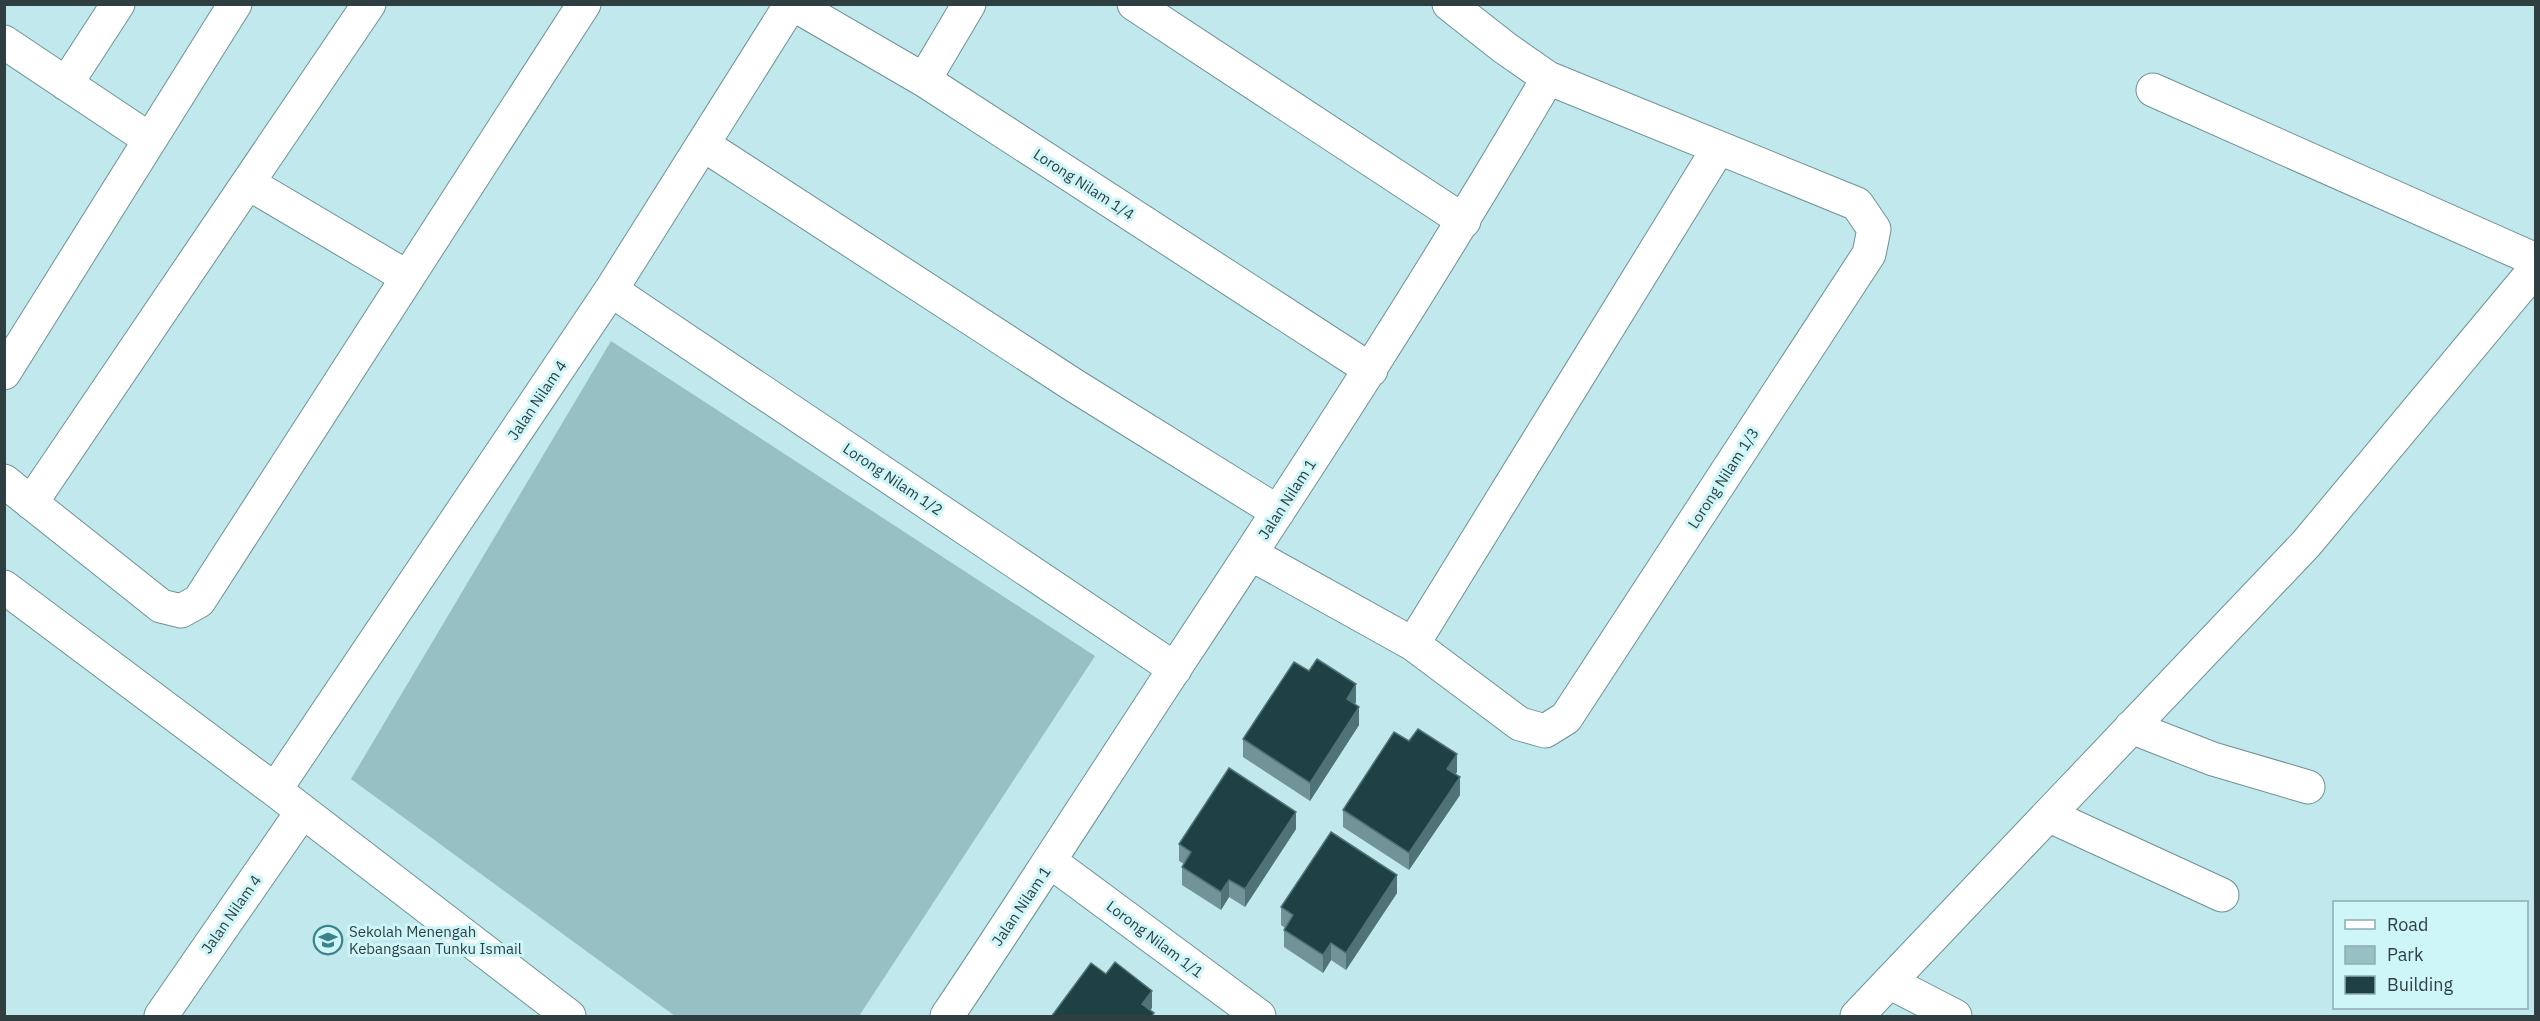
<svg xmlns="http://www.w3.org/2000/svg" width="2540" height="1021" viewBox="0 0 2540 1021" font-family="'IBM Plex Sans',sans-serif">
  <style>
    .green { fill: #96c0c4 }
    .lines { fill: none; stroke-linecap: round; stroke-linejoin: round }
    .minor-casing { stroke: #6d9295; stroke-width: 35 }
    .minor { stroke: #fff; stroke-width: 33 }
    .wall { fill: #709498 }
    .shaded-wall { fill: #4f7376 }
    .building { fill: #1e4144; stroke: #4f7376; stroke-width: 1.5 }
    .labels { text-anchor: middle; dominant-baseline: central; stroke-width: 6; stroke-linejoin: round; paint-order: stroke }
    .street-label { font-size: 15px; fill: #2f3f41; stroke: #cef6f9 }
    .poi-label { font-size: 15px; fill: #2f3f41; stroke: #cef6f9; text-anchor: start }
  </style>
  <rect width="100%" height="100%" fill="#c1e8ec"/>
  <!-- green -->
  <path class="green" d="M611,341L1095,656L859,1016H675L351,779Z"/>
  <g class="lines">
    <!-- minor casing -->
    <g class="minor-casing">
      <path id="minor" d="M793,4L924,80L1371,370
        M1134,4L1464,221
        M4,42L149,139
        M924,80L969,4
        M66,84L118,4
        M2153,90L2536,260
        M704,145L1075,386L1278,512
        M248,183L407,277
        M611,290L1175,669
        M4,373L235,4
        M4,481L161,606L181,611L199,601L584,4
        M31,503L369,4
        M1251,554L1413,644L1520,724L1545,731L1566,718L1869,254L1874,229L1857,204L1548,78L1505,48L1449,4
        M4,587L275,790L569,1016
        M1413,644L1718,149
        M2131,727L2213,759L2308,787
        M275,790L611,290L791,4
        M2048,815L2222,895
        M1051,862L1259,1016
        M1889,982L1955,1016
        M161,1016L302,812
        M947,1016C1025,900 1100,782 1177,665C1305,472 1431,278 1548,78
        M1857,1016L2306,544L2536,268"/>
    </g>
    <!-- minor -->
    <use href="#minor" class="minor"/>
  </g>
  <!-- wall -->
  <path class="wall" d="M1356,702L1355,705L1359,725L1310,801L1243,757V739Z
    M1457,772L1455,774L1460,795L1409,870L1343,827V810Z
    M1296,829L1245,907L1229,897L1221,910L1182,885V867L1184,864L1179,861V844Z
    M1397,893L1346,970L1331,960L1323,973L1284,947V930L1285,928L1281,925V907Z"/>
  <!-- shaded-wall -->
  <path class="shaded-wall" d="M1356,684V702L1347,717V699Z
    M1359,707V725L1310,801V783Z
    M1457,754V772L1447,787V769Z
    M1460,777V795L1409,870V853Z
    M1296,812V829L1245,907V889Z
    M1397,875V893L1346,970V953Z
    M1229,880V897L1221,910V892Z
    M1331,943V960L1323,973V955Z
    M1152,991V1008L1146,1017L1142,1004Z"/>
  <!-- building -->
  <path class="building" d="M1317,659L1356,684L1347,699L1359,707L1310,783L1243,739L1294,662L1309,671Z
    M1418,729L1457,754L1447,769L1460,777L1409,853L1343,810L1394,732L1409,741Z
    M1229,768L1296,812L1245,889L1229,880L1221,892L1182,867L1191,852L1179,844Z
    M1331,832L1397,875L1346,953L1331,943L1323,955L1284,930L1293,915L1281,907Z
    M1115,962L1152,991L1142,1004L1154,1013L1151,1017H1051L1091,963L1106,974Z"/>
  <!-- icons -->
  <defs>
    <g id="school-ring" transform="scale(1.5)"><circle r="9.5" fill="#cef6f9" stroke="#3b838a" stroke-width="1.5"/><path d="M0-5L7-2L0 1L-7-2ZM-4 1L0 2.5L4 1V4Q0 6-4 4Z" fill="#3b838a"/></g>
  </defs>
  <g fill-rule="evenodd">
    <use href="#school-ring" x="328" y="940"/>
  </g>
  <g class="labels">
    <!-- street labels -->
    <g class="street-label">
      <text transform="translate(1084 184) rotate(33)">Lorong Nilam 1/4</text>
      <text transform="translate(537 400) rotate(-56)">Jalan Nilam 4</text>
      <text transform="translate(1723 478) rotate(-57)">Lorong Nilam 1/3</text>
      <text transform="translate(893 479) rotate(34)">Lorong Nilam 1/2</text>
      <text transform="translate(1287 499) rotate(-57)">Jalan Nilam 1</text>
      <text transform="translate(1021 906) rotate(-56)">Jalan Nilam 1</text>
      <text transform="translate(231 914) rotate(-55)">Jalan Nilam 4</text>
      <text transform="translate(1155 939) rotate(37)">Lorong Nilam 1/1</text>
    </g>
    <!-- poi labels -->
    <g class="poi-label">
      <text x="349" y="931">Sekolah Menengah<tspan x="349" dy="17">Kebangsaan Tunku Ismail</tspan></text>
    </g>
  </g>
  <!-- border -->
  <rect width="2540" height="1021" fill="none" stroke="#2f3f41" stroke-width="12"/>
  <!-- legend -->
  <rect x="2333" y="901" width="195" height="108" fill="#cef6f9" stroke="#8eadaf" stroke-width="1.5"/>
  <rect x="2345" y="920" width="30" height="9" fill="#ffffff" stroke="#8eadaf" stroke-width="1.5"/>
  <text x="2387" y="931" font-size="18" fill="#2f3f41">Road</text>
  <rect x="2345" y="946" width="30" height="18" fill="#96c0c4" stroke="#8eadaf" stroke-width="1.5"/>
  <text x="2387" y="961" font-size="18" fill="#2f3f41">Park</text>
  <rect x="2345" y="976" width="30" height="18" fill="#1e4144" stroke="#8eadaf" stroke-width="1.5"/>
  <text x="2387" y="991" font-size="18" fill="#2f3f41">Building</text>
</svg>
